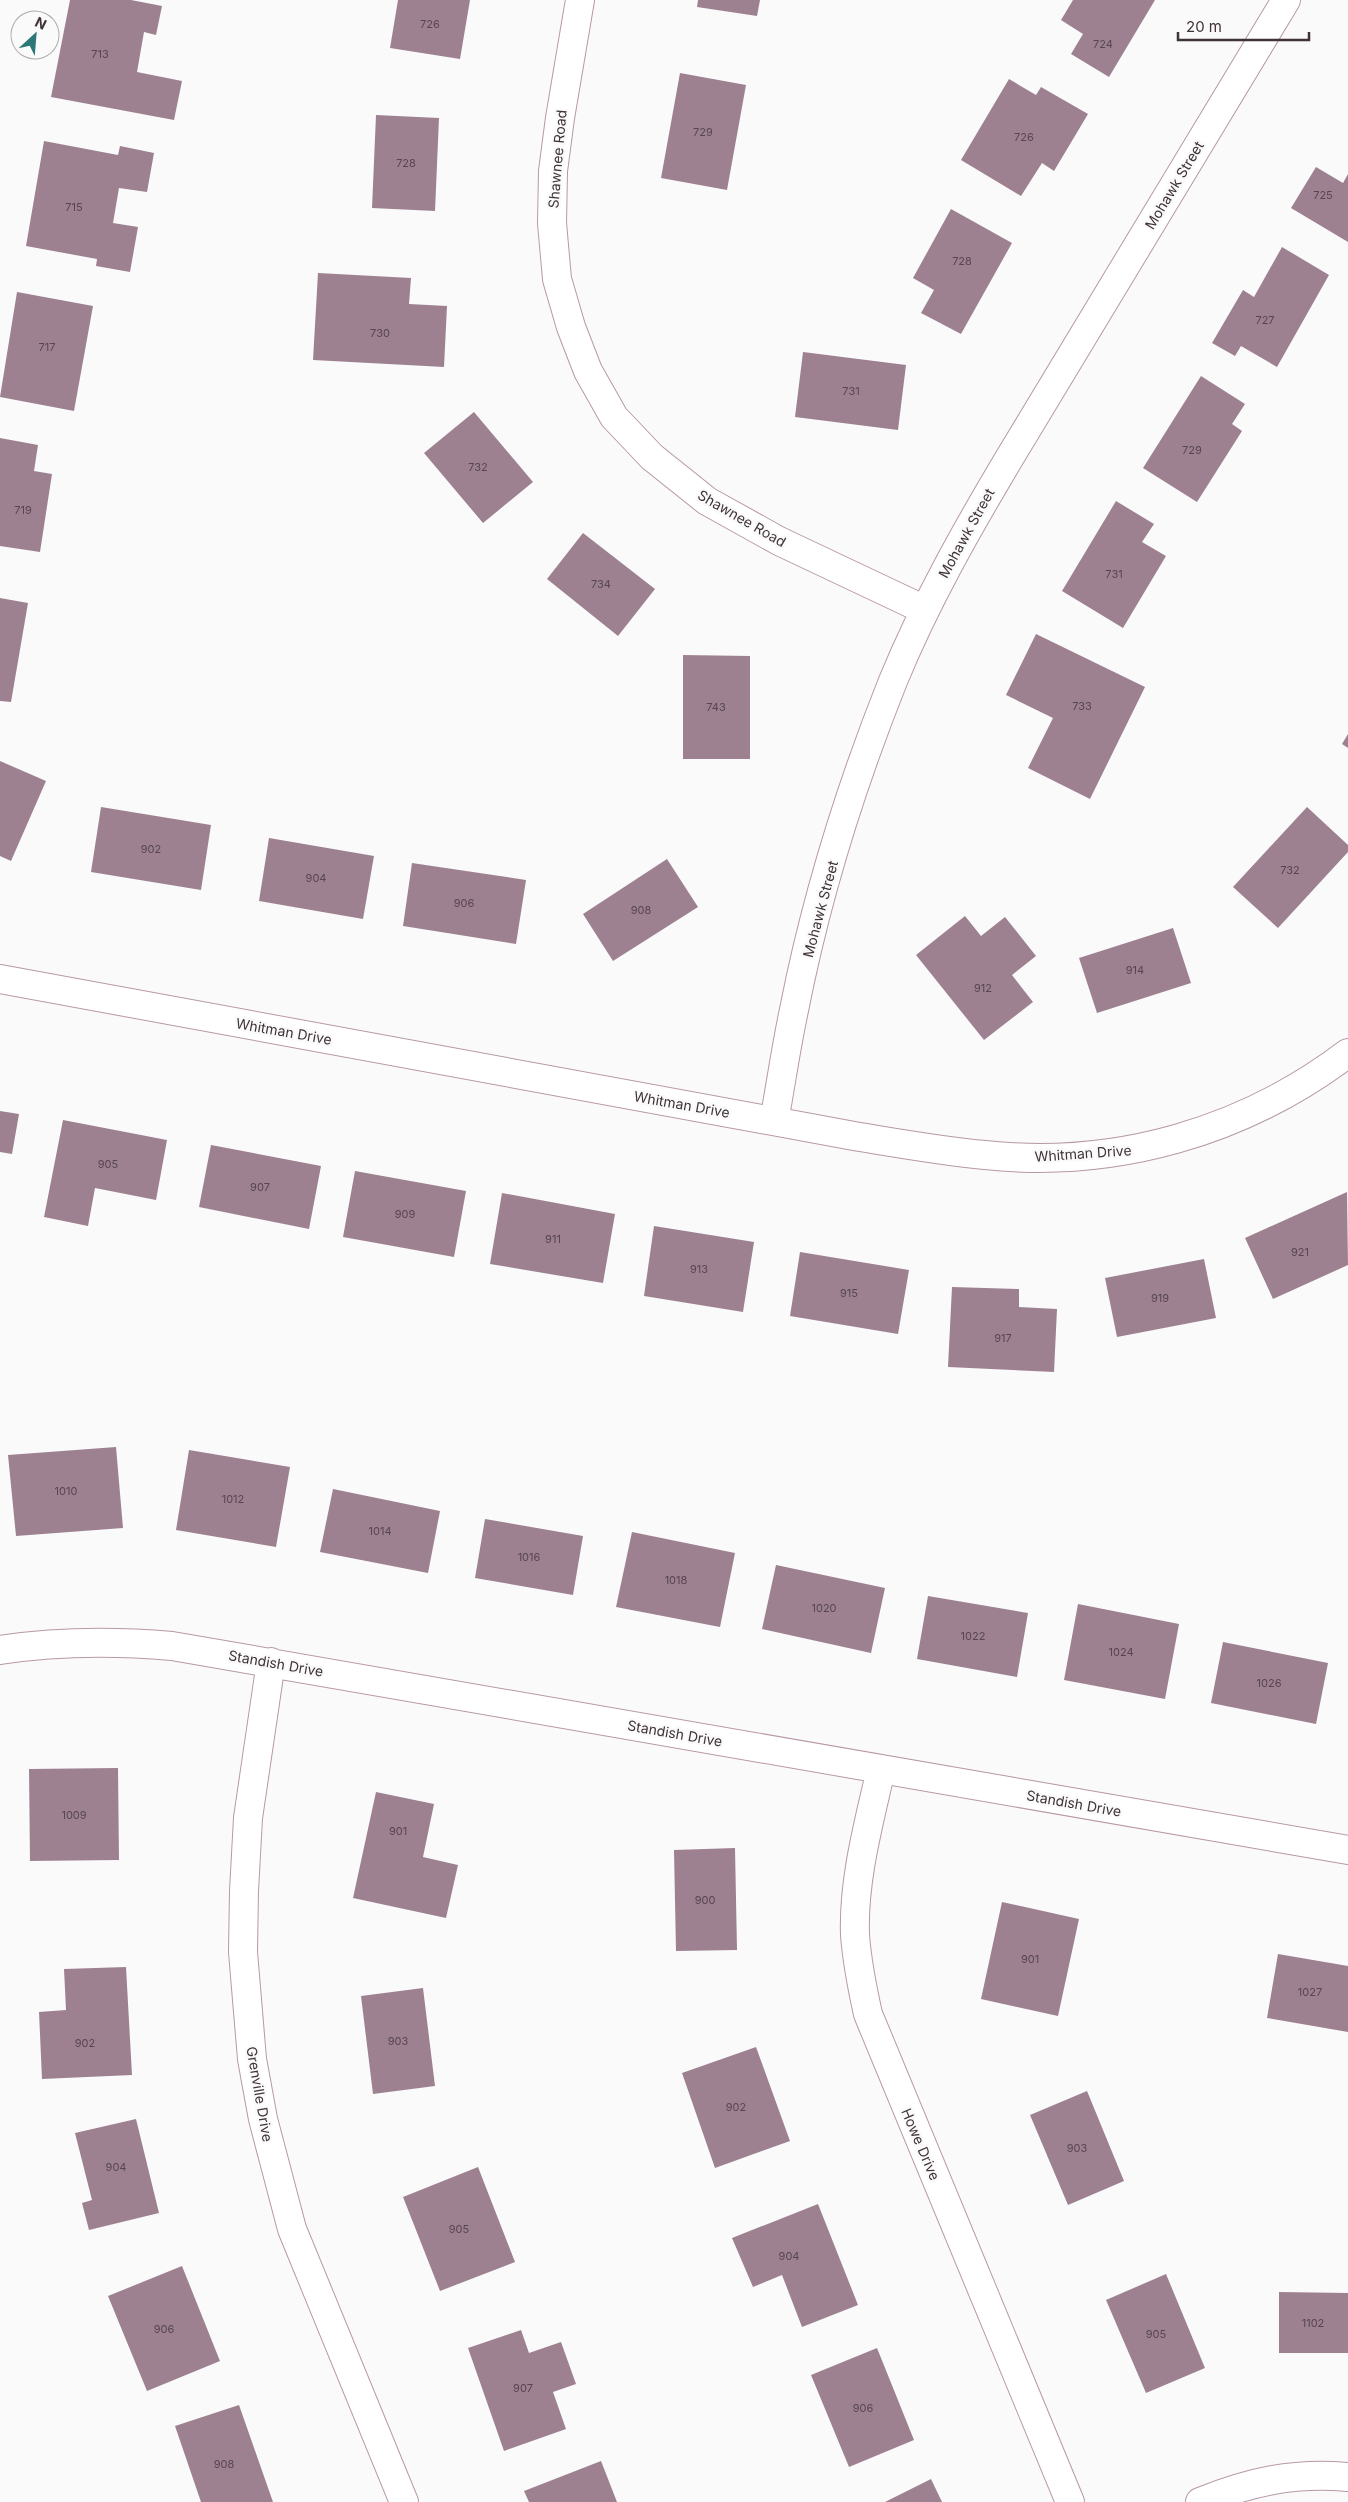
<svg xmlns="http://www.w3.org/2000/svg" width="1348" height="2502" viewBox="0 0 1348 2502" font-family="Inter,sans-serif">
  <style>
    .building { fill: #9e8191 }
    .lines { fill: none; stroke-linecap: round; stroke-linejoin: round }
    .minor-casing { stroke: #b798a9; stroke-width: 30 }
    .minor { stroke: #fff; stroke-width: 28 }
    .labels { text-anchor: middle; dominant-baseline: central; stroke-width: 5; stroke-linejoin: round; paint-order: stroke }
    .number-label { font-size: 11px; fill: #57464f }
    .street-label { font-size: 14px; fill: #3f3239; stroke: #fafafa }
  </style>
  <rect width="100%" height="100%" fill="#fafafa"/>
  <!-- building -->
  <path class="building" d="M70,0H131L162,6L156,35L144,32L137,72L182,81L174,120L51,97Z
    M398,0H470L460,59L390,48Z
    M698,0H760L757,16L697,7Z
    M1073,0H1155L1109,77L1071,54L1083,34L1061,20Z
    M680,73L746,85L727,190L661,178Z
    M1009,79L1036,95L1041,87L1088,114L1054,171L1042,163L1021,196L961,160Z
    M376,115L439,118L435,211L372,208Z
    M44,141L118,155L120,146L154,153L147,192L119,188L113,223L138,227L130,272L96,266L97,259L26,246Z
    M1316,167L1343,183L1348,174V242L1291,208Z
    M951,209L1012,243L961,334L921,313L934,290L913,278Z
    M1282,247L1329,275L1277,367L1241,346L1235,356L1212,343L1243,290L1254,297Z
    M318,273L411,278L409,304L447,306L444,367L313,360Z
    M17,292L93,306L74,411L0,397Z
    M803,352L906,365L898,430L795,417Z
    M1201,376L1245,404L1232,424L1242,431L1197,502L1143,468Z
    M474,412L533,482L483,523L424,453Z
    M0,438L38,445L34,471L52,474L40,552L0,546Z
    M1116,501L1154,524L1142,542L1166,556L1123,628L1062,591Z
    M583,533L655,589L618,636L547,579Z
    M0,598L28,603L11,702L0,701Z
    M1036,634L1145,687L1090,799L1028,768L1053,718L1006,695Z
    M683,655L750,656V759H683Z
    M1348,734V748L1342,744Z
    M0,761L46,781L11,861L0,856Z
    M101,807L211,825L201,890L91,872Z
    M1307,807L1348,845V852L1278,928L1233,887Z
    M269,838L374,856L363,919L259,901Z
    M667,859L698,907L613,961L583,914Z
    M412,863L526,880L516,944L403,926Z
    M965,916L981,936L1005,917L1036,956L1012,975L1033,1002L984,1040L916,955Z
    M1173,928L1191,983L1097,1013L1079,958Z
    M0,1111L19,1114L12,1154L0,1152Z
    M63,1120L167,1140L156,1200L95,1188L88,1226L44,1217Z
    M211,1145L321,1166L309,1229L199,1207Z
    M355,1171L466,1191L454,1257L343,1237Z
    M1347,1192L1348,1265L1273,1299L1245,1238Z
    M502,1193L615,1214L603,1283L490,1264Z
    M654,1226L754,1242L743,1312L644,1296Z
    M800,1252L909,1270L898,1334L790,1316Z
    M1204,1259L1216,1318L1117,1337L1105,1278Z
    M952,1287L1019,1289V1307L1057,1309L1054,1372L948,1367Z
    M116,1447L123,1528L16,1536L8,1455Z
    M189,1450L290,1467L276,1547L176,1530Z
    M333,1489L440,1511L428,1573L320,1552Z
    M485,1519L583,1536L573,1595L475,1578Z
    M632,1532L735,1553L720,1627L616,1607Z
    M776,1565L885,1588L871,1653L762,1629Z
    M928,1596L1028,1613L1017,1677L917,1659Z
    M1078,1604L1179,1624L1165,1699L1064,1680Z
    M1223,1642L1328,1663L1316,1724L1211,1703Z
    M118,1768L119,1860L30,1861L29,1769Z
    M376,1792L434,1804L423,1857L458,1865L446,1918L353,1898Z
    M735,1848L737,1950L676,1951L674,1850Z
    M1002,1902L1079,1919L1058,2016L981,1999Z
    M1278,1954L1348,1966V2032L1267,2018Z
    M126,1967L132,2075L42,2079L39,2012L66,2010L64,1969Z
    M423,1988L435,2086L373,2094L361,1996Z
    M756,2047L790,2141L715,2168L682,2073Z
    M1087,2091L1124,2181L1068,2205L1030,2115Z
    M136,2119L159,2213L89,2230L82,2203L92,2200L75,2133Z
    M478,2167L515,2262L440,2291L403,2197Z
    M818,2204L858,2305L802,2327L782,2275L753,2287L732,2238Z
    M182,2266L220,2361L147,2391L108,2296Z
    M1166,2274L1205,2368L1146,2393L1106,2300Z
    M1279,2292L1348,2293V2353H1279Z
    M521,2330L529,2353L561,2342L576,2384L553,2392L566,2429L504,2451L468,2348Z
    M877,2348L914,2440L849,2467L811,2375Z
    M239,2405L273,2502H201L175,2426Z
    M601,2461L617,2502H529L524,2491Z
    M931,2479L942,2502H885Z"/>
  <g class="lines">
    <!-- minor casing -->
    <g class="minor-casing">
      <path id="minor" d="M580,0L560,118L553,171L552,223L557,279L571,327L588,371L614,417L652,457L707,501L779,541L925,610
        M0,979L854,1136C897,1143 941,1151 985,1155C1115,1169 1244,1132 1348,1053
        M774,1121C781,1084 786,1047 794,1010C816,898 851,786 893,681C925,603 967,529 1010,457L1286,0
        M0,1650C58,1641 114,1641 172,1646L1348,1850
        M271,1662L248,1818L244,1891L243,1952L252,2059L263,2119L292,2229L404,2502
        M881,1769C869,1823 853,1879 855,1935C857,1962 862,1987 868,2014L1070,2502
        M1200,2502C1250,2482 1293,2472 1348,2477"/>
    </g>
    <!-- minor -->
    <use href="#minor" class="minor"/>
  </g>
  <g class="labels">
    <!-- number labels -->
    <g class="number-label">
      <text x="430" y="24">726</text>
      <text x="1103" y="44">724</text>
      <text x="100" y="54">713</text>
      <text x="703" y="132">729</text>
      <text x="1024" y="137">726</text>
      <text x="406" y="163">728</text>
      <text x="1323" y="195">725</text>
      <text x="74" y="207">715</text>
      <text x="962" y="261">728</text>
      <text x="1265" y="320">727</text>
      <text x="380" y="333">730</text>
      <text x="47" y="347">717</text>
      <text x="851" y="391">731</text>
      <text x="1192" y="450">729</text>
      <text x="478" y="467">732</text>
      <text x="23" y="510">719</text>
      <text x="1114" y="574">731</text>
      <text x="601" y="584">734</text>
      <text x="1082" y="706">733</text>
      <text x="716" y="707">743</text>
      <text x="151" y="849">902</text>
      <text x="1290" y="870">732</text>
      <text x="316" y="878">904</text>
      <text x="464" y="903">906</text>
      <text x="641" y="910">908</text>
      <text x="1135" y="970">914</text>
      <text x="983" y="988">912</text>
      <text x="108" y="1164">905</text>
      <text x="260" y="1187">907</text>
      <text x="405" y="1214">909</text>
      <text x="553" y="1239">911</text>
      <text x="1300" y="1252">921</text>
      <text x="699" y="1269">913</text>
      <text x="849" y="1293">915</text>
      <text x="1160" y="1298">919</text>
      <text x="1003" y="1338">917</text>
      <text x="66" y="1491">1010</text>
      <text x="233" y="1499">1012</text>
      <text x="380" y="1531">1014</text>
      <text x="529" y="1557">1016</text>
      <text x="676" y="1580">1018</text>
      <text x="824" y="1608">1020</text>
      <text x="973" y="1636">1022</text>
      <text x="1121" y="1652">1024</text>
      <text x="1269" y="1683">1026</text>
      <text x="74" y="1815">1009</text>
      <text x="398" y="1831">901</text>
      <text x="705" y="1900">900</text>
      <text x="1030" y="1959">901</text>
      <text x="1310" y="1992">1027</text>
      <text x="398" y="2041">903</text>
      <text x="85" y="2043">902</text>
      <text x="736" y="2107">902</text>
      <text x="1077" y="2148">903</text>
      <text x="116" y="2167">904</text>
      <text x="459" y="2229">905</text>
      <text x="789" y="2256">904</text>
      <text x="1313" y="2323">1102</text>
      <text x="164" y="2329">906</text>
      <text x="1156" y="2334">905</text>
      <text x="523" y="2388">907</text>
      <text x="863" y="2408">906</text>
      <text x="224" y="2464">908</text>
    </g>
    <!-- street labels -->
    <g class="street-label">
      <text transform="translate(557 159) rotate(-85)">Shawnee Road</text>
      <text transform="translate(1174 185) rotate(-59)">Mohawk Street</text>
      <text transform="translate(742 518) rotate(30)">Shawnee Road</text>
      <text transform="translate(966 533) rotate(-61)">Mohawk Street</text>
      <text transform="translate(820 909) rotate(-75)">Mohawk Street</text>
      <text transform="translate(284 1031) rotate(10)">Whitman Drive</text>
      <text transform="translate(682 1104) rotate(10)">Whitman Drive</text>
      <text transform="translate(1083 1153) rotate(-4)">Whitman Drive</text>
      <text transform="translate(276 1663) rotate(10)">Standish Drive</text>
      <text transform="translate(675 1733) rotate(10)">Standish Drive</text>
      <text transform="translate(1074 1803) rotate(10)">Standish Drive</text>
      <text transform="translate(260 2094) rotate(80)">Grenville Drive</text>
      <text transform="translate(921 2144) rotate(67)">Howe Drive</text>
    </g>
  </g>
  <!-- north arrow -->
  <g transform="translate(35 35) rotate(26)"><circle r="24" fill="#fafafa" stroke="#afaaad"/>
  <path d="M0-4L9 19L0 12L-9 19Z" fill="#2e7777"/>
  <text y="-8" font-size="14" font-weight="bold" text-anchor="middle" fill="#3f3239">N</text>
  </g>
  <!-- scale -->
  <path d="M1178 32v8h131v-8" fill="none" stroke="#3f3239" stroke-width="2.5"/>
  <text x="1186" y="32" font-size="15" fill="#3f3239" stroke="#fafafa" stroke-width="4" paint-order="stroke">20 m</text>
</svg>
